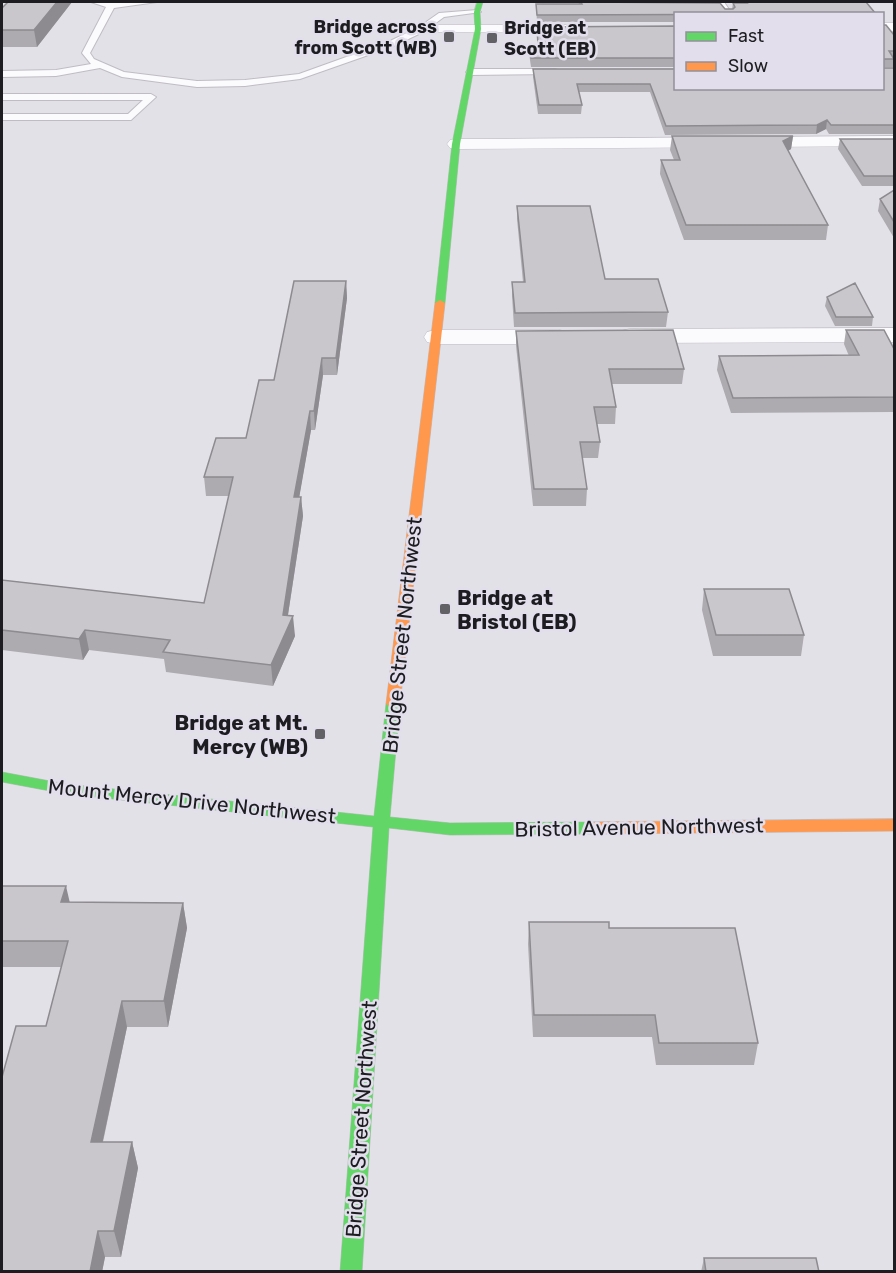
<svg xmlns="http://www.w3.org/2000/svg" width="896" height="1273" viewBox="0 0 896 1273" font-family="Rubik,sans-serif">
  <style>
    .lines { fill: none; stroke-linecap: round; stroke-linejoin: round }
    .lane-casing { stroke: #bfbdc3; stroke-width: 2 }
    .street-casing { stroke: #bfbdc3; stroke-width: 1 }
    .fast-casing { stroke: #bfbdc3; stroke-width: 1 }
    .slow-casing { stroke: #bfbdc3; stroke-width: 1 }
    .lane { fill: #fbfafc; fill-rule: evenodd }
    .street { fill: #fbfafc; fill-rule: evenodd }
    .fast { fill: #63d668; fill-rule: evenodd }
    .slow { fill: #ff974d; fill-rule: evenodd }
    .wall { fill: #adabaf }
    .shaded-wall { fill: #8d8b8f }
    .building { fill: #c9c7cc; stroke: #8d8b8f; stroke-width: 1.5 }
    .poi-dot { fill: #626166; stroke: #e2deeb; stroke-width: 2 }
    .labels { text-anchor: middle; dominant-baseline: central; stroke-width: 5; stroke-linejoin: round; paint-order: stroke }
    .far-poi-label { font-size: 18px; font-weight: bold; fill: #1d1c20; stroke: #e2deeb; text-anchor: end }
    .poi-label { font-size: 21px; font-weight: bold; fill: #1d1c20; stroke: #e2deeb; text-anchor: start }
    .street-label { font-size: 21px; fill: #1d1c20; stroke: #e2deeb }
  </style>
  <rect width="100%" height="100%" fill="#e3e1e8"/>
  <g class="lines">
    <!-- lane casing -->
    <g class="lane-casing">
      <path id="lane" d="M91,2H157L114,8L90,53L94,59L124,72L197,81L245,80L299,74L388,42L419,27L439,13L477,10L481,12L444,17L425,31L394,46L300,79L245,86L197,87L122,77L100,68L56,76L2,77V71L56,70L91,64L82,53L106,7Z
        M717,2H724L732,14H724Z
        M555,69L558,70V74L470,75L466,72L470,69Z
        M2,94H151L156,97L131,120H2V114H128L143,100H2Z"/>
    </g>
    <!-- street casing -->
    <g class="street-casing">
      <path id="street" d="M882,23H894V31H882Z
        M422,25H581L588,29L581,33L417,32L415,29Z
        M894,136V146L456,149L450,148L447,144L450,140L456,139Z
        M894,328V342L629,343L621,341L617,336L621,331L629,329Z
        M436,330H560L569,332L572,337L569,342L560,344H436L427,342L424,337L427,332Z"/>
    </g>
    <!-- fast casing -->
    <g class="fast-casing">
      <path id="fast" d="M477,2H483L480,12L481,29L460,144L445,303L440,306L435,303L452,144L475,29L474,12Z
        M393,699L400,704L390,817L450,823L594,822L600,824L602,828L600,832L594,834L450,835L389,828L362,1272H340L373,827L66,794L2,782V772L66,784L374,816L386,704Z"/>
    </g>
    <!-- slow casing -->
    <g class="slow-casing">
      <path id="slow" d="M440,300L445,303L400,704L393,709L386,704L435,303Z
        M894,819V831L594,834L588,832L586,828L588,824L594,822Z"/>
    </g>
    <!-- lane -->
    <use href="#lane" class="lane"/>
    <!-- street -->
    <use href="#street" class="street"/>
    <!-- fast -->
    <use href="#fast" class="fast"/>
    <!-- slow -->
    <use href="#slow" class="slow"/>
  </g>
  <!-- wall -->
  <path class="wall" d="M8,2H72L37,47H2V8Z
    M578,2H661L662,3L725,9H732L733,3H742L741,2H866L675,14V22H537L536,4H579Z
    M882,25L894,35V67H882Z
    M675,26V67H531L529,53V45H538L537,27Z
    M894,68V134H829L826,129L816,134L665,135L650,92H579L582,105L581,114H538L533,77V69Z
    M672,136H793L791,149L788,151L828,225L826,240H684L660,174L661,160H674L670,150Z
    M840,139H894V186H862L838,149Z
    M894,190V238L878,211L880,199Z
    M517,206L605,279L668,312L666,327H514L512,296V282H523L517,219Z
    M346,281L347,298L337,375H323L315,430H311L299,497H301L303,516L288,615L295,636L273,686L166,672L164,659L89,650L83,660L2,650V580L204,603L229,496H206L204,477L246,438L274,380Z
    M827,297L873,317L872,326H835L825,306Z
    M846,330L894,349V412L731,413L717,370L719,356H849L844,344Z
    M516,331L684,369L682,384H612L616,407L615,424H597L600,442L598,458H582L587,489L586,506H533L516,346Z
    M704,589L804,635L801,656H713L702,610Z
    M2,886L70,902L183,903L187,928L168,1027H127L103,1142H132L138,1168L121,1257H105L102,1272H2L46,1026L61,967H2Z
    M529,922L609,928L758,1043L754,1065H656L652,1037H533L528,944Z
    M704,1258L819,1272H701Z"/>
  <!-- shaded-wall -->
  <path class="shaded-wall" d="M57,2H72L37,47L34,30Z
    M827,120L826,129L816,134L817,125Z
    M793,136L791,149L781,155L783,141Z
    M346,281L347,298L337,375L336,358Z
    M322,358L323,375L315,430L314,411Z
    M310,411L311,430L296,516L294,497Z
    M301,497L303,516L285,634L293,616L295,636L273,686L271,665L283,615Z
    M85,630L89,650L83,660L79,639Z
    M66,886L72,912L61,902Z
    M183,903L187,928L168,1027L164,1001Z
    M122,1001L127,1027L97,1168L91,1142Z
    M132,1142L138,1168L121,1257L114,1231Z
    M98,1231L105,1257L102,1272H90Z"/>
  <!-- building -->
  <path class="building" d="M8,2H57L34,30H2V8Z
    M581,2L720,3L725,9H733L735,7L733,3H747L746,2H866L876,14L537,15L536,4H582Z
    M882,25H886L894,35V51H889L894,59H882Z
    M675,26V58H531L529,45H538L537,27Z
    M882,68H894V125H831L827,120L817,125L666,126L650,84H577L582,105H539L533,69H675V88H882Z
    M672,136H793L783,141L828,225H686L661,160H680Z
    M840,139H894V176H864Z
    M894,190V222L880,199Z
    M517,206H590L605,279H658L668,312L515,313L512,282H525Z
    M294,281H346L336,358H322L314,411H310L294,497H301L283,615L293,616L271,665L163,652L170,640L85,630L79,639L2,630V580L204,603L233,477H204L216,438H246L259,380H274Z
    M855,283L873,317H836L827,297Z
    M673,330L684,369H609L616,407H594L600,442H580L587,489H534L516,331Z
    M846,330H884L894,349V397L733,398L719,356L859,355Z
    M704,589H789L804,635H716Z
    M2,886H66L61,902L183,903L164,1001H122L91,1142H132L114,1231H98L90,1272H2V1077L16,1026H46L68,941H2Z
    M529,922H609V928H735L758,1043H659L655,1015H534Z
    M704,1258H816L819,1272H706Z"/>
  <!-- markers -->
  <g class="poi-dot">
    <rect x="443" y="31" width="12" height="12" rx="3"/>
    <rect x="486" y="32" width="12" height="12" rx="3"/>
    <rect x="439" y="603" width="12" height="12" rx="3"/>
    <rect x="314" y="728" width="12" height="12" rx="3"/>
  </g>
  <g class="labels">
    <!-- far-poi labels -->
    <g class="far-poi-label">
      <text x="437" y="27">Bridge across<tspan x="437" dy="21">from Scott (WB)</tspan></text>
      <text x="504" y="28" text-anchor="start">Bridge at<tspan x="504" dy="21">Scott (EB)</tspan></text>
    </g>
    <!-- poi labels -->
    <g class="poi-label">
      <text x="457" y="597">Bridge at<tspan x="457" dy="24">Bristol (EB)</tspan></text>
      <text x="308" y="722" text-anchor="end">Bridge at Mt.<tspan x="308" dy="24">Mercy (WB)</tspan></text>
    </g>
    <!-- street labels -->
    <g class="street-label">
      <text transform="translate(402 635) rotate(-84)">Bridge Street Northwest</text>
      <text transform="translate(192 801) rotate(6)">Mount Mercy Drive Northwest</text>
      <text transform="translate(639 827) rotate(-1)">Bristol Avenue Northwest</text>
      <text transform="translate(361 1119) rotate(-86)">Bridge Street Northwest</text>
    </g>
  </g>
  <!-- border -->
  <rect width="896" height="1273" fill="none" stroke="#1d1c20" stroke-width="6"/>
  <!-- legend -->
  <rect x="674" y="12" width="210" height="78" fill="#e2deeb" stroke="#93909a" stroke-width="1.5"/>
  <rect x="686" y="32" width="30" height="9" fill="#63d668" stroke="#93909a" stroke-width="1.5"/>
  <text x="728" y="42" font-size="18" fill="#1d1c20">Fast</text>
  <rect x="686" y="62" width="30" height="9" fill="#ff974d" stroke="#93909a" stroke-width="1.5"/>
  <text x="728" y="72" font-size="18" fill="#1d1c20">Slow</text>
</svg>
